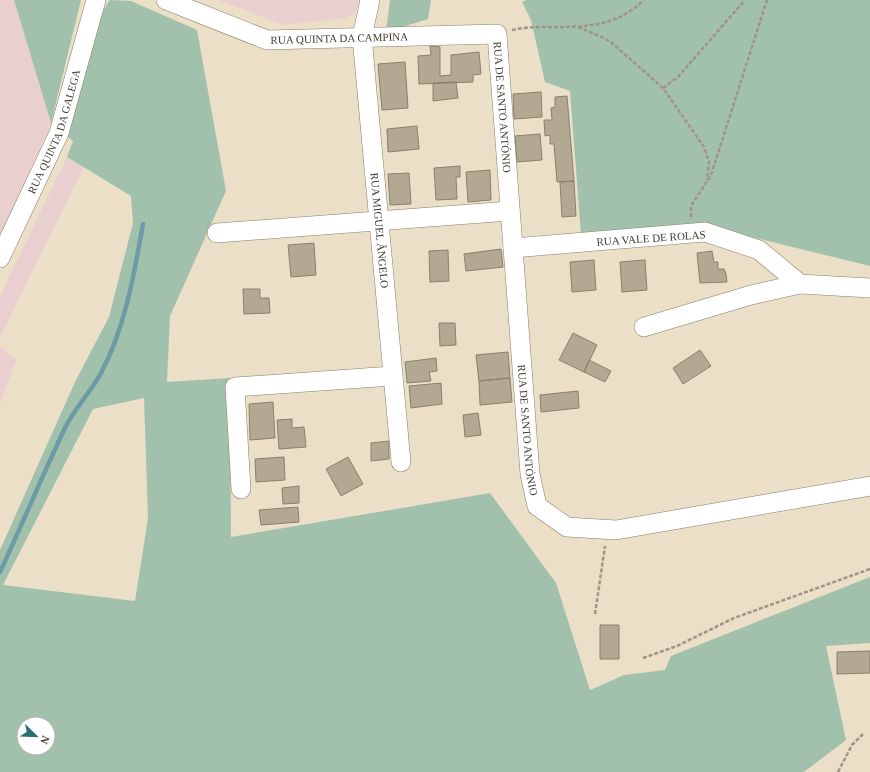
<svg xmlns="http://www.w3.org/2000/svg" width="870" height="772" viewBox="0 0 870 772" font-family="Georgia,serif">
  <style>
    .industrial { fill: #e9cfd0 }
    .green { fill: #a2c1ac; fill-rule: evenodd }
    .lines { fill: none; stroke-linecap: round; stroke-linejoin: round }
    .stream { stroke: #6e9aa6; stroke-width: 4.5 }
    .building { fill: #b3a892; stroke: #8b806b }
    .street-casing { stroke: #887d69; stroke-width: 20 }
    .path { stroke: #9e9584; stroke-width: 2.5; stroke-dasharray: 4 2; stroke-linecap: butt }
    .street { stroke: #fff; stroke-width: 19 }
    .labels { text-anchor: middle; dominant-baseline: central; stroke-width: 3.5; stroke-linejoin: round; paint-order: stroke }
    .street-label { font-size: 11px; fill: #403b32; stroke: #fff }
  </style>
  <rect width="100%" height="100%" fill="#ebdfc8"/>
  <!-- industrial -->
  <path class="industrial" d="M0,0H14L51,123L0,237Z
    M218,0H359L358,8L354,14L345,18L284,25Z
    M67,157L84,167L0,337V296Z
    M0,346L16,360L0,404Z"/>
  <!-- green -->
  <path class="green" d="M14,0H81L51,123Z
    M110,0L131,1L197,30L226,191L170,316L167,382L230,378L231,537L490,493L556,583L590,690L624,675L665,670L671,656L870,577V643L826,646L846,740L804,772H0V550L75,382L109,317L133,223L131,196L67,157L73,141L68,137C73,115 97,12 110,0ZM144,398L148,518L135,601L3,585L93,409ZM24,724H48V748H24Z
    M390,0H431L428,19L386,32Z
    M526,0H870V266L711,227L581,235L570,91L545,82L531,20L522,2Z"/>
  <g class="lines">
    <!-- stream -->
    <path class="stream" d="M0,572C22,525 42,476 65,428C74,409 89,394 100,375C125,329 134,275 143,224"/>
  </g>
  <!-- building -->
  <path class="building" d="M430,46L440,47V76L451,75V55L479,52L481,74L473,75V82L419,84L418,56L431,55Z
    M405,62L408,108L382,110L378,64Z
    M456,82L458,98L433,101V83Z
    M541,92L542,117L514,119L513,94Z
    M567,96L574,181L557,182L554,144H550V135L545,136L544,120H552L551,108L555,107V97Z
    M417,126L419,149L388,152L387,129Z
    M540,134L542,160L517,162L515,136Z
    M460,166V177H456L457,199L436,200L434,168Z
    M490,170L491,200L468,202L466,172Z
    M409,173L411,204L390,205L388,174Z
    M574,181L576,216L562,217L560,182Z
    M314,243L316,275L291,277L288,245Z
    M501,249L503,267L466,271L464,254Z
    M448,250L449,281L430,282L429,251Z
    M712,251L714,262H718V269H724L726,274L727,282L700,283L697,253Z
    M594,260L596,290L572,292L570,262Z
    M645,260L647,290L622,292L620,262Z
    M243,289H260V298H269L270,313L244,314Z
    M439,323H455L456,345L440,346Z
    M573,333L597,345L584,372L559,360Z
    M700,350L711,366L683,384L673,368Z
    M508,352L510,378L479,381L476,355Z
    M436,358L437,371L429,372L431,381L407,383L405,362Z
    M589,360L611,371L605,382L584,372Z
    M510,378L512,402L480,405L479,381Z
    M441,383L442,404L411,408L409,386Z
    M578,391L579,408L541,412L540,395Z
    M273,402L275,438L250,440L249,404Z
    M478,413L481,435L465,437L463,415Z
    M292,419V428L304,427L306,447L279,449L277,420Z
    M389,441V459L371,461V443Z
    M284,457L285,480L256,482L255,459Z
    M348,457L363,484L341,496L326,469Z
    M299,486V503L283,504L282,488Z
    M298,507L299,522L261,525L259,510Z
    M600,625H619V659H600Z
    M870,651V673L837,674V652Z"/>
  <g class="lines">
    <!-- street casing -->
    <g class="street-casing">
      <g id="street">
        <path id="s1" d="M166,0L267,40L497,34L530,474L537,506L567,527L616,530L870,486"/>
        <path id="s2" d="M370,0L362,37L401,462"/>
        <path d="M217,233L510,211"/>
        <path d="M513,248L705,232L759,250L800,284L870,288"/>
        <path id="s3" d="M0,258L59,133L96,0"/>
        <path d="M644,327L751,295L800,284"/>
        <path d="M241,489L235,387L392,376"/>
      </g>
    </g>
    <!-- path -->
    <path class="path" d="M578,27L604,38L612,43L663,88L704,147L709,162L707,180
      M512,30C524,27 536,27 549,27C586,27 616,27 644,0
      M663,88L678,77L745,0
      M691,217V206L711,175L767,0
      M595,614L605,546
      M643,658L677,646L734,618L870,569
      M838,772L852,745L863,734"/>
    <!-- street -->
    <use href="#street" class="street"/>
  </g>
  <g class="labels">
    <!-- street labels -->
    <g class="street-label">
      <text stroke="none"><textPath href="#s1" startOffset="181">RUA QUINTA DA CAMPINA</textPath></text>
      <text stroke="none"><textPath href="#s1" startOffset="412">RUA DE SANTO ANTÓNIO</textPath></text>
      <text stroke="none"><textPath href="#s3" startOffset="138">RUA QUINTA DA GALEGA</textPath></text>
      <text stroke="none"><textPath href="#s2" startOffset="232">RUA MIGUEL ÂNGELO</textPath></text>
      <text transform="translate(651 238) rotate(-4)">RUA VALE DE ROLAS</text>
      <text stroke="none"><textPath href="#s1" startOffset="736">RUA DE SANTO ANTÓNIO</textPath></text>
    </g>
  </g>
  <!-- north arrow -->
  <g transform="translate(36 736) rotate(113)"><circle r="19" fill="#ffffff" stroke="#b3b1ad"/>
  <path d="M0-3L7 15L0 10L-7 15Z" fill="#27716f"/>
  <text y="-6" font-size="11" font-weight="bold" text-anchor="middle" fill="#403b32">N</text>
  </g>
</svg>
